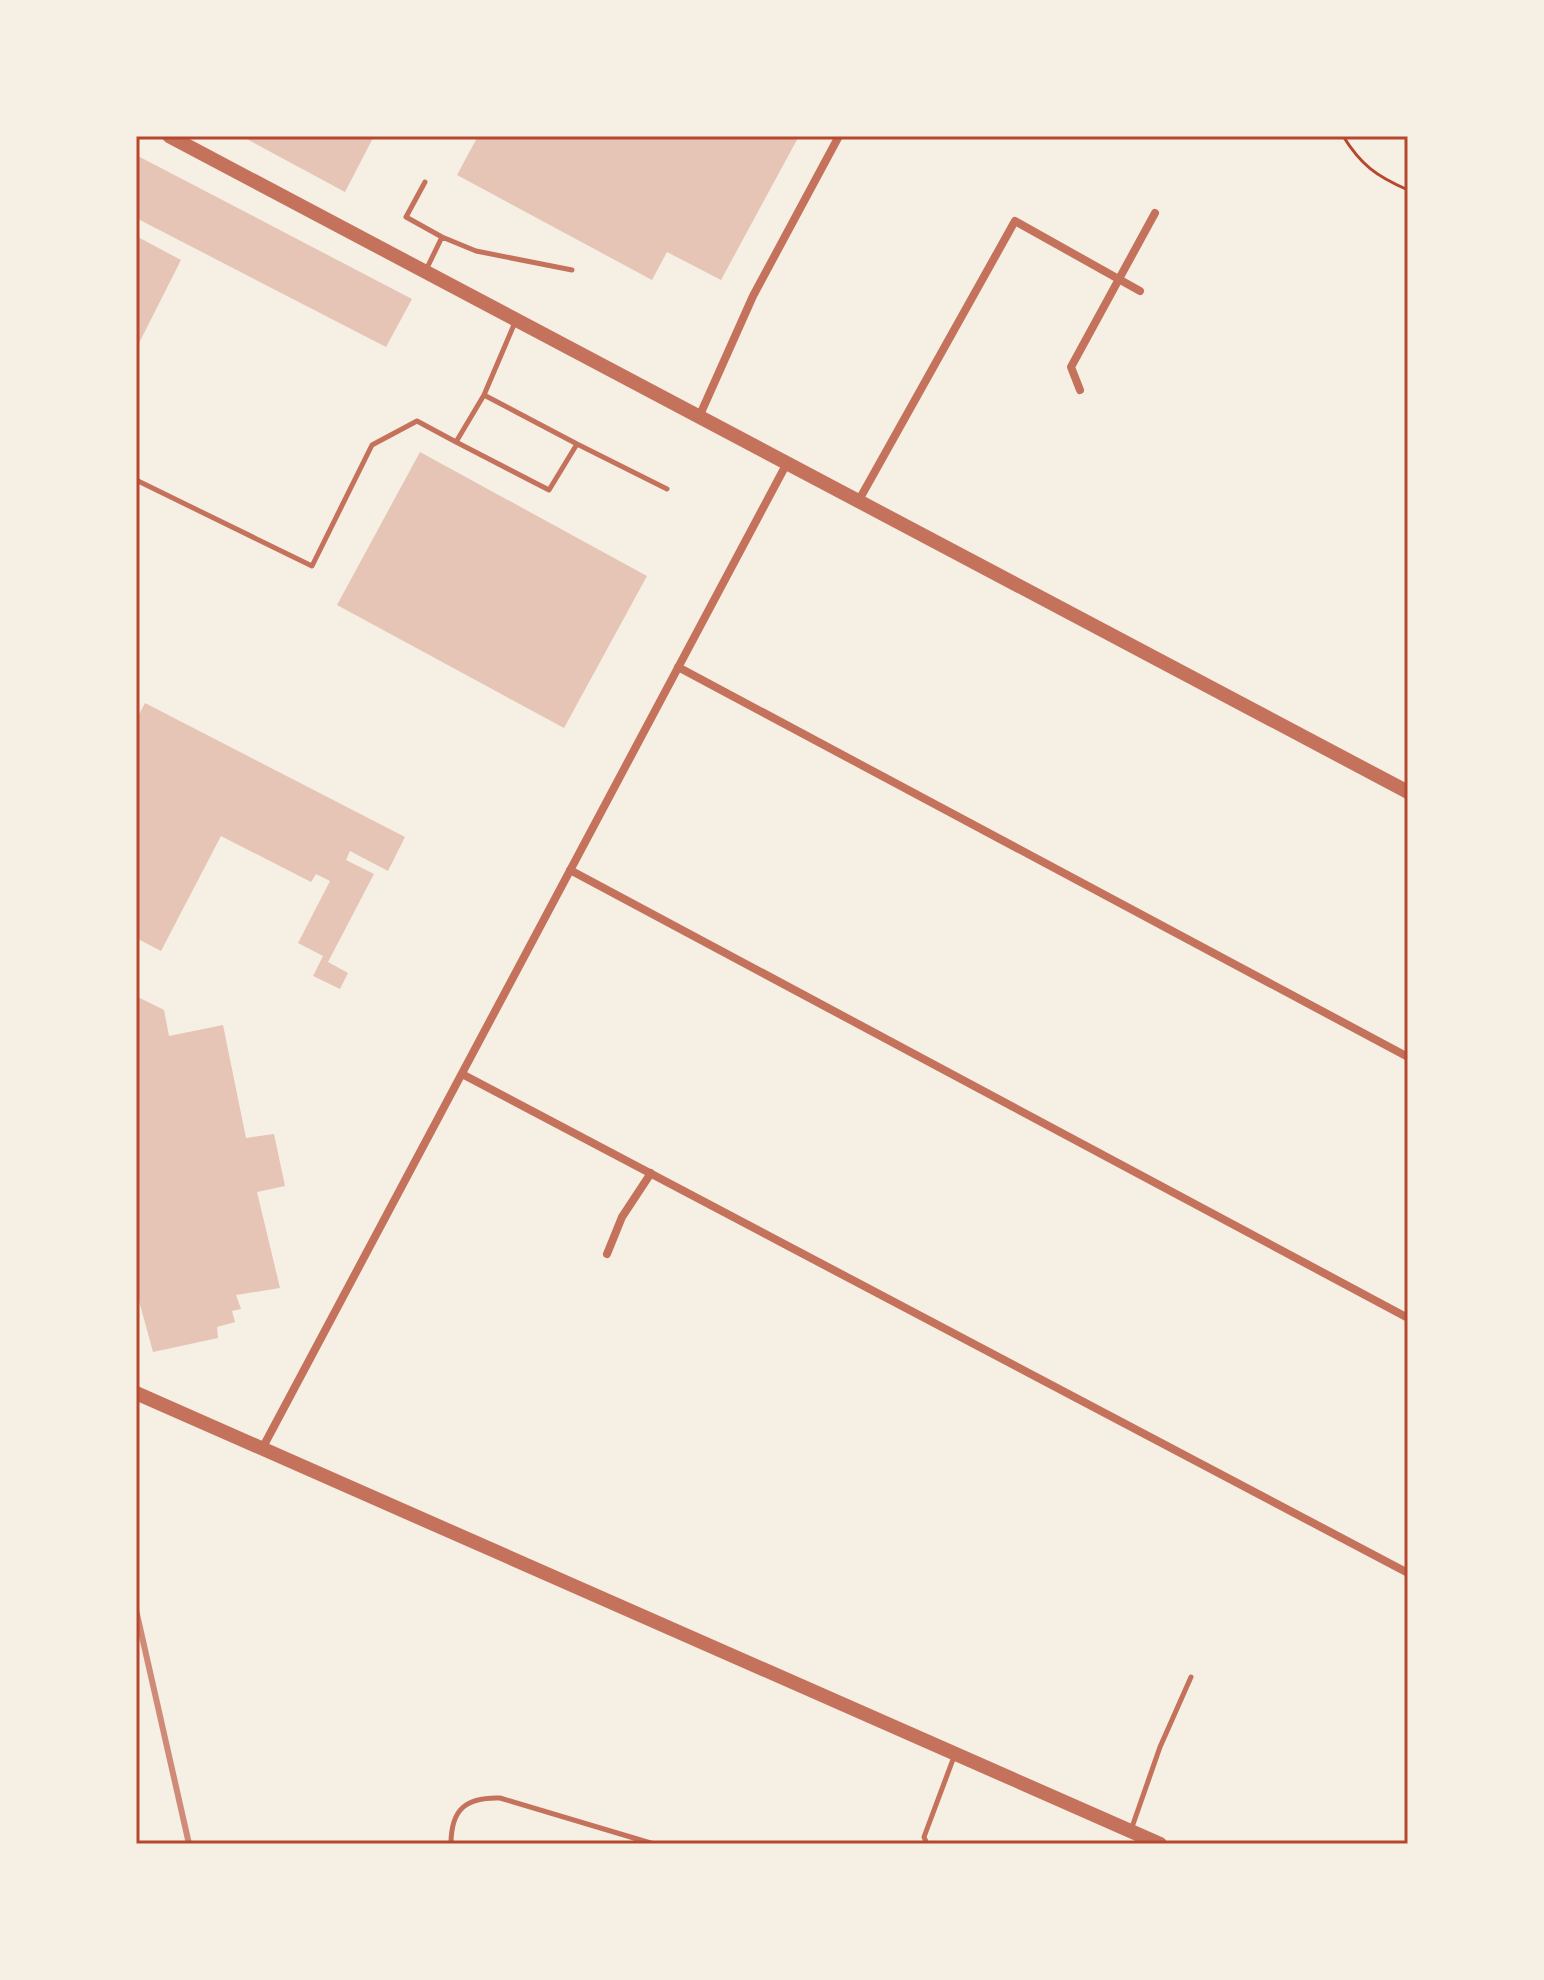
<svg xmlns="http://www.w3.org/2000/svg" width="1544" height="1980" viewBox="0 0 1544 1980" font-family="'Fira Sans',sans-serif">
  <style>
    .building { fill: #e6c5b7 }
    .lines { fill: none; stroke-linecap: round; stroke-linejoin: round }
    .path { stroke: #b5482f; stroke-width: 3 }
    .service { stroke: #c5725c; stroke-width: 5 }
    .minor { stroke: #c5725c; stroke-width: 8 }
    .tertiary { stroke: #c5725c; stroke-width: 14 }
    .rail { stroke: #cf8b77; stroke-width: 6 }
    .neatline { fill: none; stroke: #b5482f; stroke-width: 3 }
  </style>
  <rect width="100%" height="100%" fill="#f6efe4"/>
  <!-- building -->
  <path class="building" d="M241,136H374L345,192Z
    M478,136H799L721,280L667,252L652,280L457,175Z
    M136,155L412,299L386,347L136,218Z
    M136,236L181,260L136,349Z
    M420,452L647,576L564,728L337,605Z
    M145,703L405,837L388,871L350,851L346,860L374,874L328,962L348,973L340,989L313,976L323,956L298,943L330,881L316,874L311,882L221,836L161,951L136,938V720Z
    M136,996L164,1010L169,1036L223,1025L246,1138L274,1134L285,1186L257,1192L280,1288L236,1295L241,1309L232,1311L235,1322L217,1327L218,1338L153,1352L136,1290Z"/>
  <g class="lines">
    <!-- path -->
    <path class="path" d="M1343,136C1361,165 1376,176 1408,190"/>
    <!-- service -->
    <path class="service" d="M425,182L406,217L442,237
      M426,270L442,237L476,251L572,270
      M484,395L577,444L549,490L456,442L484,395L516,320
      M577,444L667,489
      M136,480L312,566L372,445L417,421L456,442
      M1131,1830L1160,1747L1191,1677
      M451,1844C451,1809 466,1797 500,1798L654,1844
      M927,1844L924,1837L955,1754"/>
    <!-- minor -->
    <path class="minor" d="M1080,390L1071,367L1155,213
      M699,417L753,296L839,136
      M859,500L1015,221L1140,291
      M678,667L1408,1057
      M570,870L1408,1318
      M462,1074L1408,1573
      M607,1254L622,1217L651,1173
      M263,1447L787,463"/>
    <!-- tertiary -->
    <path class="tertiary" d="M169,136L1408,792
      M136,1393L1160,1844"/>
    <!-- rail -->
    <path class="rail" d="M136,1610L189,1844"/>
  </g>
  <!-- border -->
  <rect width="1544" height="1980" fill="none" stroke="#f6efe4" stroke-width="276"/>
  <rect x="138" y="138" width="1268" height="1704" class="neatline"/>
</svg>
